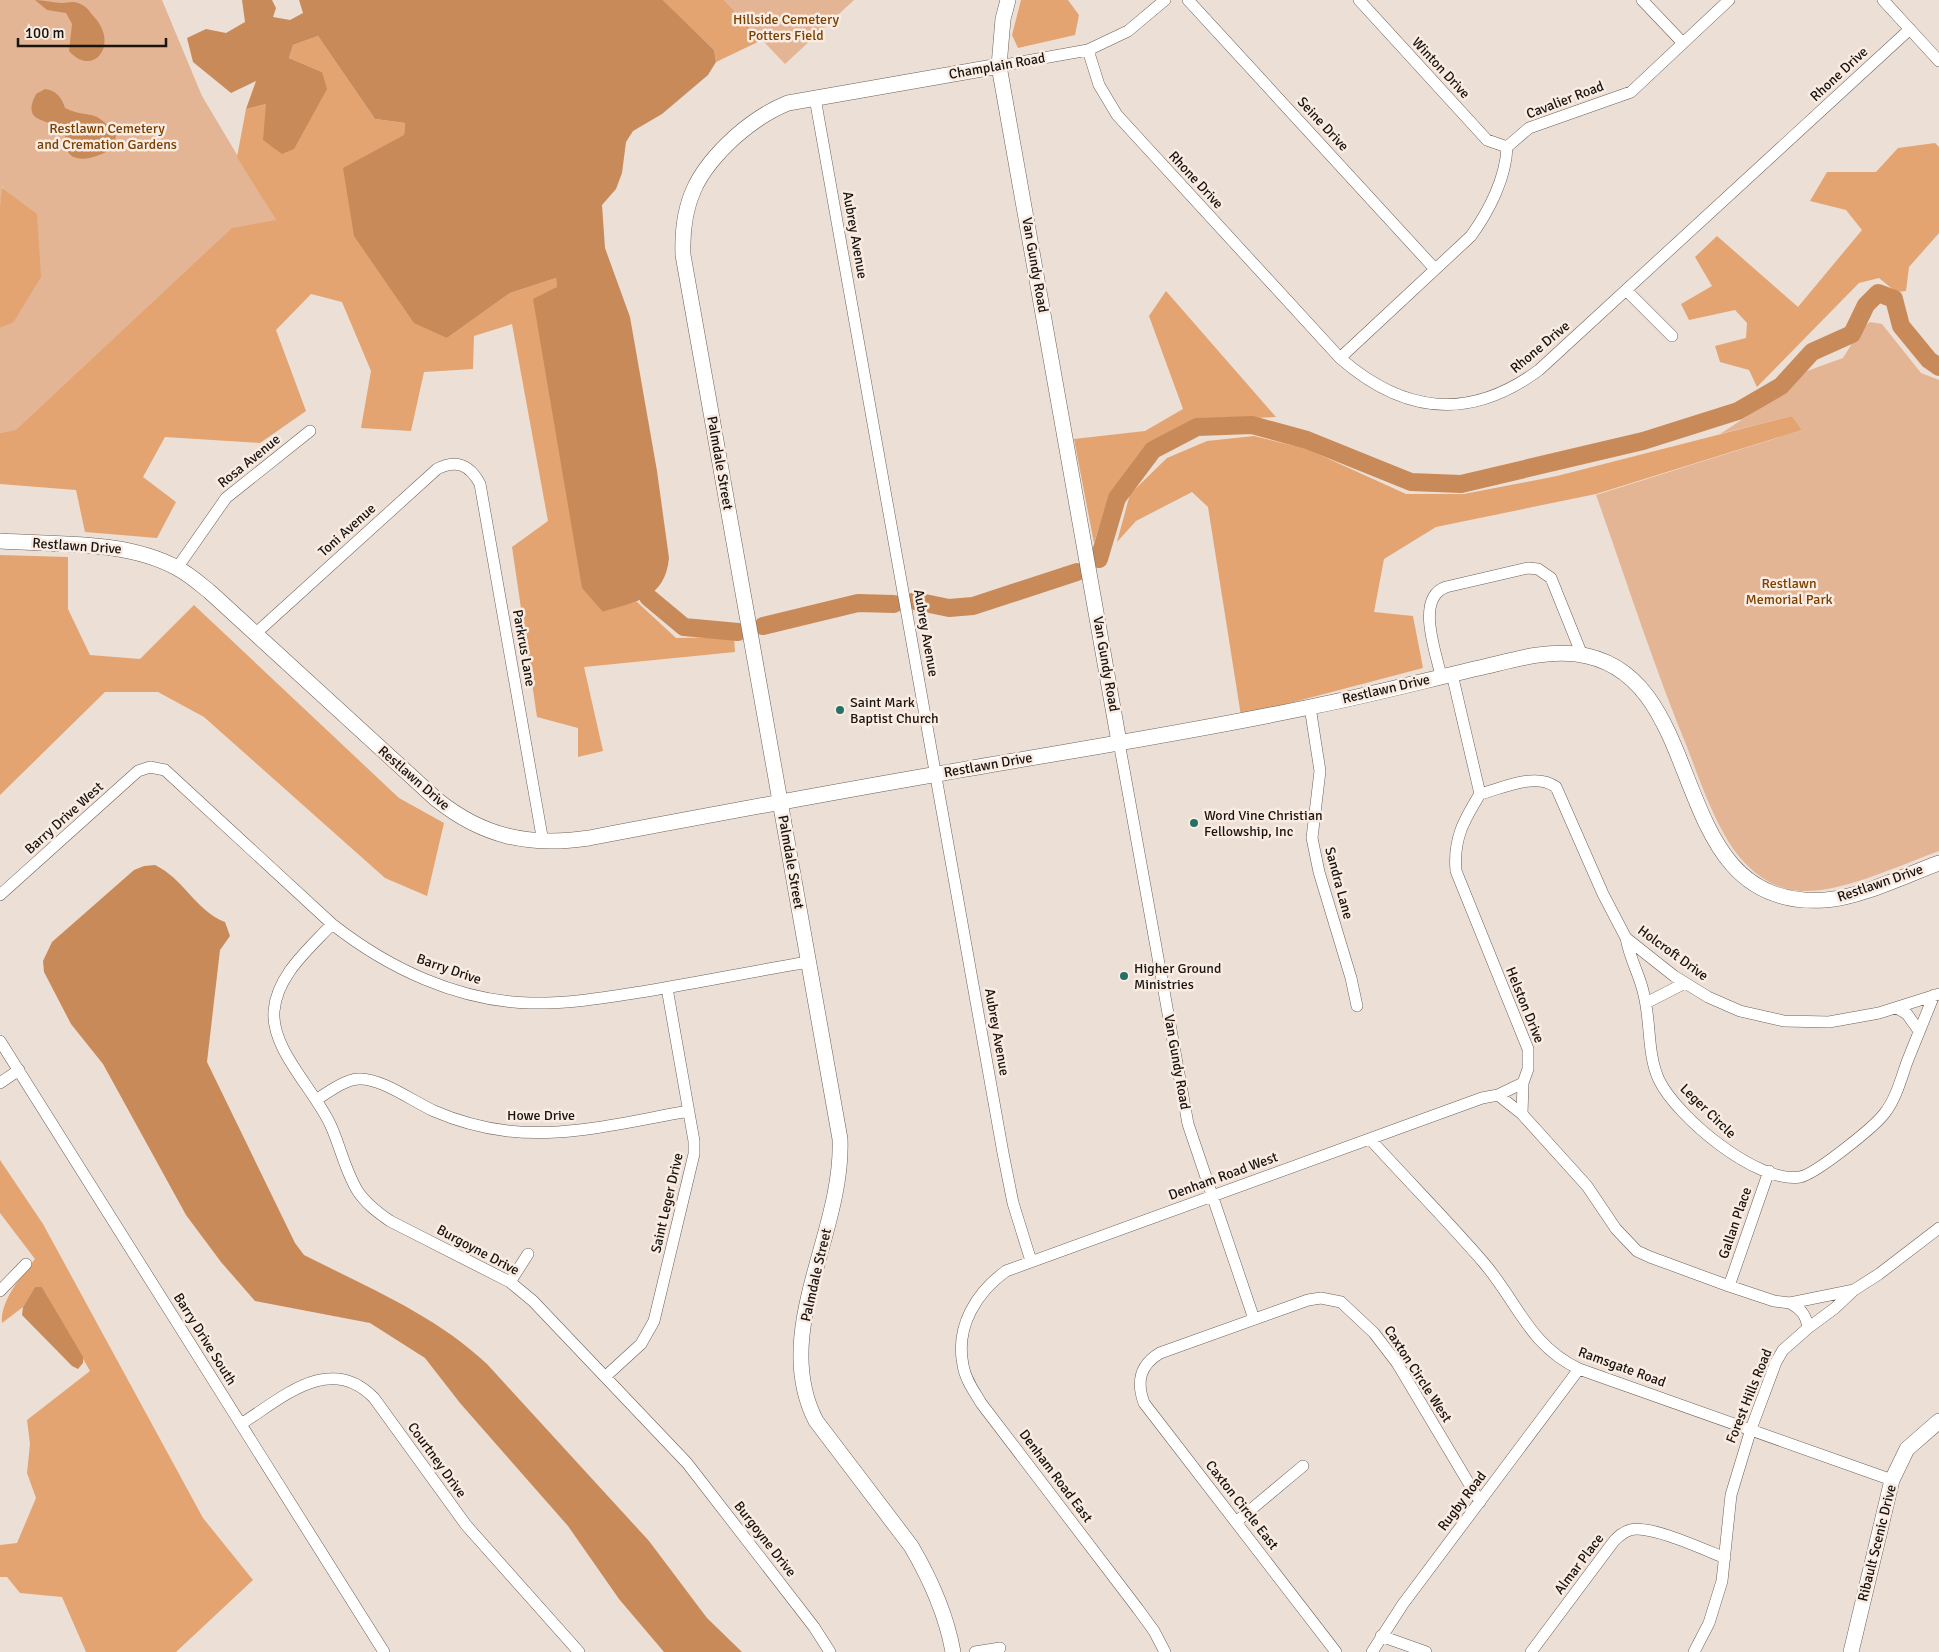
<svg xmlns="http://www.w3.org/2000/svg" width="1939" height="1652" viewBox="0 0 1939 1652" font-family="Signika,sans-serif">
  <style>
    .green { fill: #e3b594 }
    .forest { fill: #e3a472 }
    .water { fill: #c98a5a }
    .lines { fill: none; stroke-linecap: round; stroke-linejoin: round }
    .river { stroke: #c98a5a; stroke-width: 18 }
    .street-casing { stroke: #6c6058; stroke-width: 12 }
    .secondary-casing { stroke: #6c6058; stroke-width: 16 }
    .street { stroke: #fff; stroke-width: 11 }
    .secondary { stroke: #fff; stroke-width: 15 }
    .poi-dot { fill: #286f66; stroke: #faece2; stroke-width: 2 }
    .labels { text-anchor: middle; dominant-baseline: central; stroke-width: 5; stroke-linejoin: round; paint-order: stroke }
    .park-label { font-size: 14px; fill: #7a4000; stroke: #faece2 }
    .street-label { font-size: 14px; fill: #181410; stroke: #faece2 }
    .poi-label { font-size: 14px; fill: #181410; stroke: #faece2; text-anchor: start }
  </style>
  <rect width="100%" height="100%" fill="#ecdfd5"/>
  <!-- green -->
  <path class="green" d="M0,0H162L202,96L276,220L16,431L0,433V328L13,323L3,186L0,205Z
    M724,0H854L785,64Z
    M1870,322L1882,324L1921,373L1939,380V851C1899,865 1829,900 1787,889C1759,882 1737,858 1724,834C1709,807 1698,776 1687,747C1653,664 1626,579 1596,495L1802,430L1792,416L1720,434L1784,392L1807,371L1843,358L1861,329Z"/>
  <!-- forest -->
  <path class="forest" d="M663,0H724L762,40L716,62L714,50Z
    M1021,0H1068L1079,15L1075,35L1018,48L1012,35Z
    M318,36L375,119L405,123L404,135L447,338L510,293L556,278L603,612L636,601L676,638L734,637L735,652L584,667L603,751L578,757V728L537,717L512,547L548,521L512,324L474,336L473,369L424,372L411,431L361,428L371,371L342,302L311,294L276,330L306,411L260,443L165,437L143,477L176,502L157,538L85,532L76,490L0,484V433L16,430L232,228L276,220L237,157L246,109L266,104L322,72L289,58L293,45Z
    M1935,143L1939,147V233L1909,267L1906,291L1896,292L1879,278L1859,283L1757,387L1749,370L1720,362L1715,346L1746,338L1747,323L1735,310L1689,320L1681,304L1712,286L1695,257L1717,236L1798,307L1862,230L1846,210L1810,201L1827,172H1876L1898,148Z
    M2,188L37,214L41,277L13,323L0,328V205Z
    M1166,291L1276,417L1196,420L1149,445L1109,496L1094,543L1074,439L1145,431L1183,409L1149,316Z
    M1792,416L1802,430L1596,494L1436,527L1384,559L1374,612L1413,616L1423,668L1241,716L1208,507L1192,492L1136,521L1117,542L1130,494L1167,458L1207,441L1254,436L1307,449L1406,494H1464L1557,476Z
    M0,555L68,557V609L90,655L140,659L194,605L399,798L444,823L427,896L385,878L204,717L158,692H105L0,795Z
    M0,1160L43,1224L203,1518L253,1580L176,1652H86L62,1597L20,1593L7,1577H0V1545L17,1543L36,1498L27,1473L30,1444L27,1420L90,1371L42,1287H35L23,1307L2,1323C0,1301 22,1275 35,1259L0,1213Z"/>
  <!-- water -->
  <path class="water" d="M35,0C44,0 54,3 62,3C68,3 72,1 78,3C87,6 89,11 95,18C119,45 93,78 69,51L72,24L66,13L47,10Z
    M242,0H272L276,8L273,17L290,20L303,13L299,0H663L714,50L716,62L708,75L662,114L633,131L626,142L622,173L616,189L602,205L605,248L630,317L657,471L669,558C665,599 636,601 603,612L582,588L533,299L557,287L556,278L510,293L447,338L414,323L354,236L343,168L404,135L405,123L375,119L318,36L293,45L289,58L322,72L327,89L294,149L282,154L263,140L266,104L246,109L256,81L231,93L193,62L187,38L206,29L226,33L245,22Z
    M45,89C56,90 62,98 65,108C90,120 95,106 116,136L113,148C103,155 74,167 67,150C65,144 66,136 64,130C50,118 20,125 36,94Z
    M155,865C183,878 196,911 225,922L230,936L220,950L207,1062L295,1243L304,1255C367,1287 435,1315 487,1364L649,1541L707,1618L742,1652H664L619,1599L568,1526L460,1403L425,1358L370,1323L255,1301L221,1262L186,1215L103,1064L71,1024L44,972L43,961L52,942L134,870L144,866Z
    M35,1287H42L83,1357V1363L78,1369L72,1366L22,1315L23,1307Z"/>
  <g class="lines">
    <!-- river -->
    <path class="river" d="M1099,559L1117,498L1153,450L1197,427L1252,425L1307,440L1411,482L1461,484L1643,441L1738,411L1781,386L1812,352L1852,334L1866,305L1878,293L1894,299L1901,326L1929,360L1939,367
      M648,597L684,627L738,632
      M915,601L949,608L973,606L1077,572
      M763,626L858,603L894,604"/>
    <!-- street casing -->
    <g class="street-casing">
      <path id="street" d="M1188,0L1435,269
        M1359,0L1487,140L1507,147
        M1642,0L1682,42
        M1883,0L1939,61
        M1088,50L1099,85L1117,115L1340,358C1404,414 1470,421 1539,370L1910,29
        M999,66L1088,50L1128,31L1165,0
        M815,98L1003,1153L1013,1203L1031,1261
        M1626,290L1672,336
        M1340,358L1471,236C1489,211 1506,178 1507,147L1529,128L1631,92L1729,0
        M177,568L226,498L310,431
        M255,634L437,469C457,459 470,465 480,484L543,842
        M1441,676C1436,652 1415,598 1446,587L1528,568L1538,569L1551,578L1582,655
        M1310,707L1320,771L1312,838L1319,872L1351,978L1357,1006
        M1119,742L1188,1124L1254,1319
        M1480,794C1503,788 1535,772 1556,787L1603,894L1626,938L1674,976L1708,997L1740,1011L1784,1021L1829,1022L1879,1013L1939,994
        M0,895L138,771L150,767L165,770L332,924C388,968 457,1001 530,1003C570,1004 608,997 647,991C701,982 755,971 808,962
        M332,924C309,949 277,975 274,1011C271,1050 315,1090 331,1126C340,1146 345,1170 357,1190C365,1203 377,1212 390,1221L510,1282L533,1301L687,1463L814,1627L830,1652
        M1626,938C1630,960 1640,975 1644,995C1651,1023 1647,1054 1659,1080C1677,1117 1757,1184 1800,1177C1816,1174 1874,1127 1884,1114C1896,1099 1901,1079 1907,1062C1916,1040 1925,1017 1934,995
        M1646,1003L1685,983
        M1897,1008L1907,1014L1919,1031
        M0,1041L384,1652
        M0,1083L19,1070
        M1498,1095L1522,1114L1587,1186L1616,1229L1637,1251L1650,1257L1729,1286L1774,1301L1790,1303
        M317,1099C329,1092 344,1080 358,1079C380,1077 414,1102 434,1111C457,1121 483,1128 508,1131C568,1138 630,1121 689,1111
        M1522,1114L1523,1083
        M1370,1139C1408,1181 1448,1221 1484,1263C1518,1303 1529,1345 1579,1369L1892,1480
        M510,1282L528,1254
        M1729,1286L1769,1171
        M0,1291L26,1264
        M1808,1328L1835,1308L1854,1290
        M606,1376L641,1344L654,1321L694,1154V1141L667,988
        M241,1424C281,1399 330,1352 374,1398L466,1525L579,1652
        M1236,1522L1303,1466
        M1381,1636L1426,1652
        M975,1652L1000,1648
        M1165,1652L1154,1631L1138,1609L981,1403C974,1391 965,1379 963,1365C955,1326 977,1292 1006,1271L1482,1098L1498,1095L1523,1083L1528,1069V1049L1456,871C1453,839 1464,820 1480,794L1452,674
        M1336,1652L1144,1403C1136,1381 1140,1365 1160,1353L1308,1300L1321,1298L1341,1302L1374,1333L1397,1363L1480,1502
        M1372,1652L1403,1604L1579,1369
        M1531,1652L1614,1541C1619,1536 1623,1532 1630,1530C1649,1524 1705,1550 1725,1558
        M1694,1652L1709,1623L1722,1581L1731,1495L1751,1429L1776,1362L1783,1350L1808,1328C1806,1315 1802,1310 1790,1303L1854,1290L1879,1274L1939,1228"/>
    </g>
    <!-- secondary casing -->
    <g class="secondary-casing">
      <path id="secondary" d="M1008,0L1003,19L999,66L1119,742
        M0,541C57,545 126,540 177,568C189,574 200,584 210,592L436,799C483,837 530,847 589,838C705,816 822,794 938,774C1062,752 1187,733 1310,707C1366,696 1423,681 1479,668C1510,661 1543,650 1576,654C1716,671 1659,911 1825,900C1859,898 1906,875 1939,863
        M953,1652C946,1613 931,1580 911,1546L816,1421C770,1332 844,1233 840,1139L683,255C681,202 697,171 736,136C752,122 768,111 788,103L999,66
        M1851,1652L1892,1480L1907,1449L1939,1421"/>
    </g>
    <!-- street -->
    <use href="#street" class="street"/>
    <!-- secondary -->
    <use href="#secondary" class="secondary"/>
  </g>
  <!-- markers -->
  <g class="poi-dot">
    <circle cx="840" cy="710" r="5"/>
    <circle cx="1194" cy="823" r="5"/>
    <circle cx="1124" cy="976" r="5"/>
  </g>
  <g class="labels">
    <!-- park labels -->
    <g class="park-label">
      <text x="786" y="19">Hillside Cemetery<tspan x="786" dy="16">Potters Field</tspan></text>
      <text x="107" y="128">Restlawn Cemetery<tspan x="107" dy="16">and Cremation Gardens</tspan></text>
      <text x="1789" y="583">Restlawn<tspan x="1789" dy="16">Memorial Park</tspan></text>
    </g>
    <!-- street labels -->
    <g class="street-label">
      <text transform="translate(997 66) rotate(-10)">Champlain Road</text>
      <text transform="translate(1441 68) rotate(47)">Winton Drive</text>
      <text transform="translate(1839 74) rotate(-43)">Rhone Drive</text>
      <text transform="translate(1565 100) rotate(-21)">Cavalier Road</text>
      <text transform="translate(1323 124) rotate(47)">Seine Drive</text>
      <text transform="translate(1196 180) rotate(47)">Rhone Drive</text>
      <text transform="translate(855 235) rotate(80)">Aubrey Avenue</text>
      <text transform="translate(1035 265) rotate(80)">Van Gundy Road</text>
      <text transform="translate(1540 347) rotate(-40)">Rhone Drive</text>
      <text transform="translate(249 461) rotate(-39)">Rosa Avenue</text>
      <text transform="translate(720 463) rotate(80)">Palmdale Street</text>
      <text transform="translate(347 530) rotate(-42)">Toni Avenue</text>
      <text transform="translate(77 546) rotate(4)">Restlawn Drive</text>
      <text transform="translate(926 633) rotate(80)">Aubrey Avenue</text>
      <text transform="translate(524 648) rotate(80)">Parkrus Lane</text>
      <text transform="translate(1106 664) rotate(80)">Van Gundy Road</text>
      <text transform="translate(1386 689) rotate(-13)">Restlawn Drive</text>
      <text transform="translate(988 765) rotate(-10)">Restlawn Drive</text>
      <text transform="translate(414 778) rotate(41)">Restlawn Drive</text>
      <text transform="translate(64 818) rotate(-42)">Barry Drive West</text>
      <text transform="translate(791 862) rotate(80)">Palmdale Street</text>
      <text transform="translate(1339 883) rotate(75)">Sandra Lane</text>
      <text transform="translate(1880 883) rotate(-19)">Restlawn Drive</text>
      <text transform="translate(1673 953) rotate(36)">Holcroft Drive</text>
      <text transform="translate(449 969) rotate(19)">Barry Drive</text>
      <text transform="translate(1525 1005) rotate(68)">Helston Drive</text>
      <text transform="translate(997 1032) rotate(80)">Aubrey Avenue</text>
      <text transform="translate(1177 1062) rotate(80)">Van Gundy Road</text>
      <text transform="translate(1708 1111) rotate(44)">Leger Circle</text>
      <text x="541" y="1115">Howe Drive</text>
      <text transform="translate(1223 1176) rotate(-20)">Denham Road West</text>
      <text transform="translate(667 1203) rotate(-77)">Saint Leger Drive</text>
      <text transform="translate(1735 1223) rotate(-71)">Gallan Place</text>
      <text transform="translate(478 1250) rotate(28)">Burgoyne Drive</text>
      <text transform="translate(816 1275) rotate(-77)">Palmdale Street</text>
      <text transform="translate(205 1339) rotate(58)">Barry Drive South</text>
      <text transform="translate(1622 1367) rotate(20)">Ramsgate Road</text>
      <text transform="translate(1418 1374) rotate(57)">Caxton Circle West</text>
      <text transform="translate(1749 1396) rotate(-68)">Forest Hills Road</text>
      <text transform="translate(437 1460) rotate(54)">Courtney Drive</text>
      <text transform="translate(1056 1476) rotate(53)">Denham Road East</text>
      <text transform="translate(1462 1501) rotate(-53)">Rugby Road</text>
      <text transform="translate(1242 1505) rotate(52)">Caxton Circle East</text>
      <text transform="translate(765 1539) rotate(52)">Burgoyne Drive</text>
      <text transform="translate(1877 1543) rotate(-76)">Ribault Scenic Drive</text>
      <text transform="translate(1579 1564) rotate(-53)">Almar Place</text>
    </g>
    <!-- poi labels -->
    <g class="poi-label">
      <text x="850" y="702">Saint Mark<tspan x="850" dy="16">Baptist Church</tspan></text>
      <text x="1204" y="815">Word Vine Christian<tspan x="1204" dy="16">Fellowship, Inc</tspan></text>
      <text x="1134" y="968">Higher Ground<tspan x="1134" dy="16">Ministries</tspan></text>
    </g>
  </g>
  <!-- scale -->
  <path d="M18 38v8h148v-8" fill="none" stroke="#181410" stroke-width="2.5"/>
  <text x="25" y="38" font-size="15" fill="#181410" stroke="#faece2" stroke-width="4" paint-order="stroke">100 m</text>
</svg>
